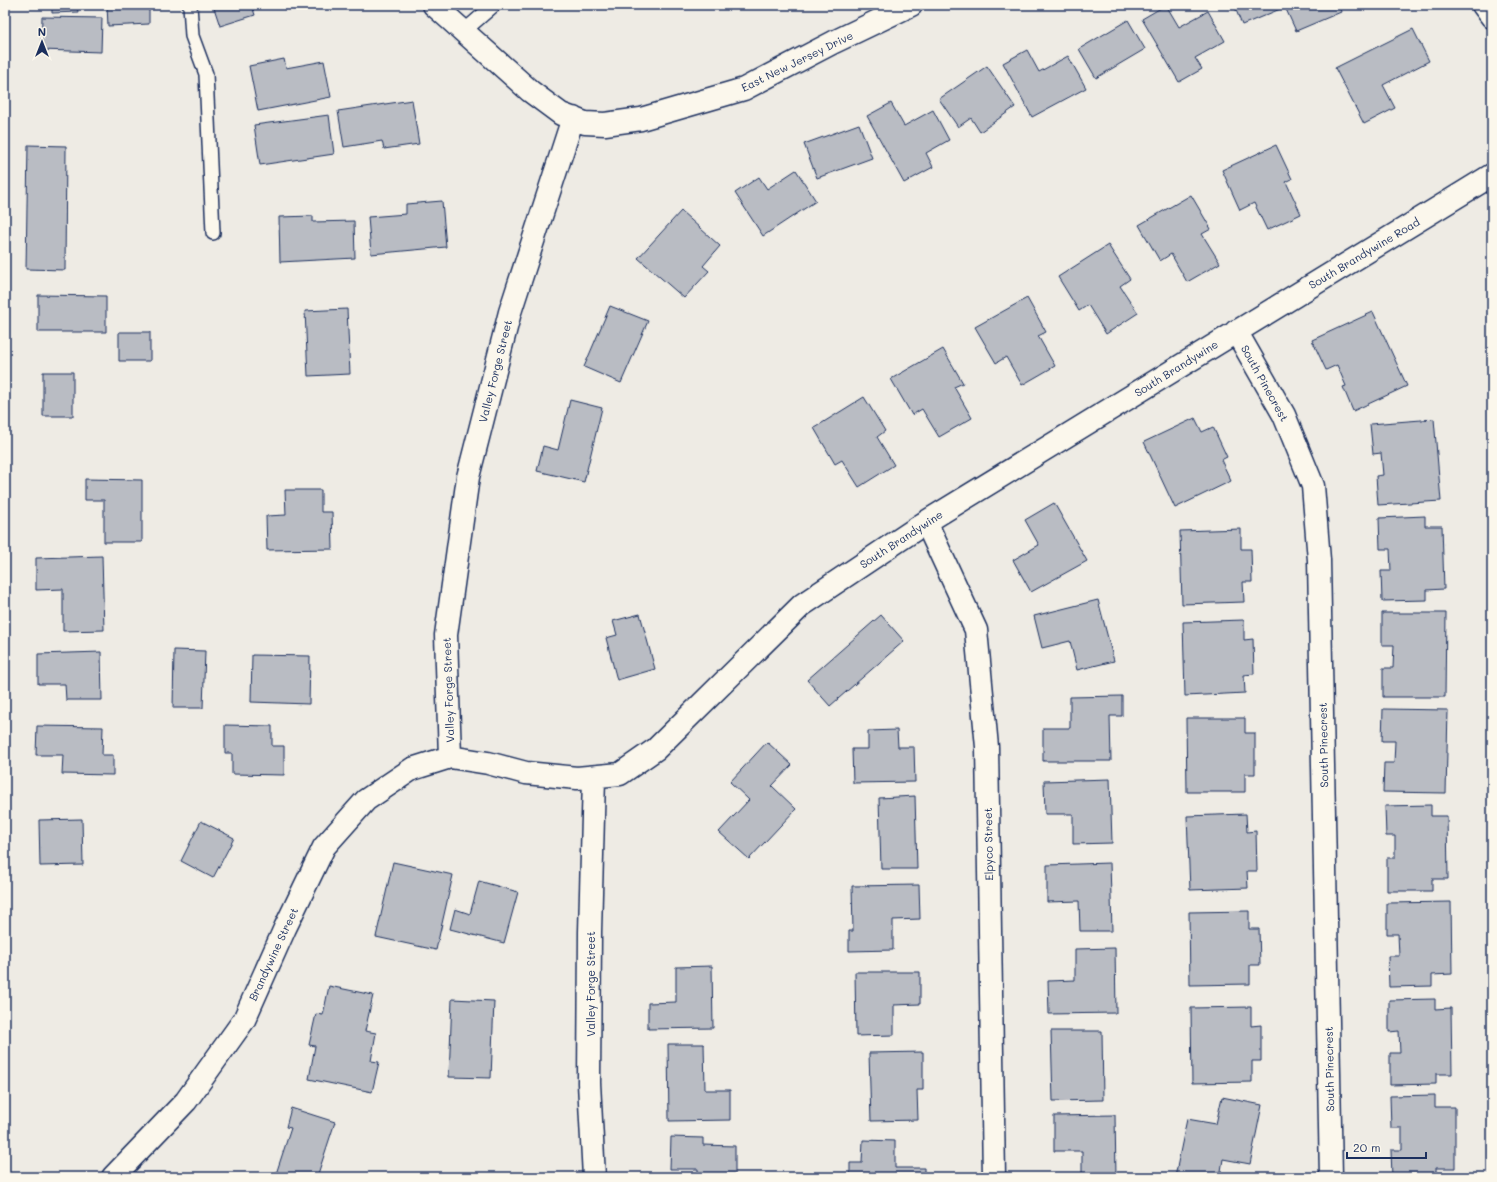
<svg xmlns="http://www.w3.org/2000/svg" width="1497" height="1182" viewBox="0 0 1497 1182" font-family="Mali,sans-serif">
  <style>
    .building { fill: #b9bcc3; stroke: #1b2f5e }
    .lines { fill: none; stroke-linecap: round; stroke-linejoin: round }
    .lane-casing { stroke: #1b2f5e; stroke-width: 16 }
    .street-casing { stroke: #1b2f5e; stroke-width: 25 }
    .lane { stroke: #fbf7ec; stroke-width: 13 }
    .street { stroke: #fbf7ec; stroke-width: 22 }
    .labels { text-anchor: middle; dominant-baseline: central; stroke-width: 3; stroke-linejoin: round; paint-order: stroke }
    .street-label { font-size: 11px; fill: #1b2f5e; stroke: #fbf7ec }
  </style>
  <rect width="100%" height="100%" fill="#eeebe4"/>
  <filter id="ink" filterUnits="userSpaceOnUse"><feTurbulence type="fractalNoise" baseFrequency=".025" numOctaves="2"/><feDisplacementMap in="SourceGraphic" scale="8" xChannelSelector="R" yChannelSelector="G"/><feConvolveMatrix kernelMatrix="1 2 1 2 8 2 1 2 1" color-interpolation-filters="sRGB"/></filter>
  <g filter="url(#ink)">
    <!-- building -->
    <path class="building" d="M52,5H77L78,12L52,13Z
      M107,5H149V24L108,26Z
      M213,5H256L252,6L255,15L220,26Z
      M1166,5L1179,27L1208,11L1225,41L1195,58L1202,69L1179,82L1142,19Z
      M1234,5H1339L1341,12L1296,31L1285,7L1242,25Z
      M42,17L102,18L101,52L41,50Z
      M1128,20L1145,49L1096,78L1079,49Z
      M1413,29L1429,61L1383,85L1395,108L1364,124L1335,68Z
      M1027,50L1039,72L1068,56L1086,88L1032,117L1003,63Z
      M284,59L286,68L324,61L331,97L258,111L249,66Z
      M987,66L1015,107L980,132L971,118L958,127L939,99Z
      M412,100L419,144L384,149L382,141L344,147L338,111Z
      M891,103L904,126L933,110L949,140L926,153L933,167L904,183L867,116Z
      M329,115L334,154L260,165L254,125Z
      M859,124L872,158L817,178L804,144Z
      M28,145L66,146L65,270L26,269Z
      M1276,145L1292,179L1286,182L1301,214L1267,230L1254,203L1240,210L1222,170Z
      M796,170L816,201L763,236L735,193L759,177L767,189Z
      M1191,195L1211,229L1202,234L1220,263L1187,282L1171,254L1160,261L1139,225Z
      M442,201L446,247L371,254L368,217L406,214V204Z
      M681,211L720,246L703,266L709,271L684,298L638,258Z
      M313,216V222L354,221L355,258L280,262L279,217Z
      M1108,245L1130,279L1120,286L1138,313L1106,334L1088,305L1079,311L1058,277Z
      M38,295L106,296V332H38Z
      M1027,298L1046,332L1038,336L1055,366L1022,385L1006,357L996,363L975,327Z
      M610,306L648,321L621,383L584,367Z
      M347,309L350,374L308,376L305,311Z
      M1373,312L1407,386L1353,411L1343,387L1346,386L1337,365L1326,370L1312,340Z
      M119,332H150V361H119Z
      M943,349L963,383L954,387L972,418L939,437L922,409L912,415L891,379Z
      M43,372H73V416H43Z
      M864,397L885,431L877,437L894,465L859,487L842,460L835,464L814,428Z
      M570,400L602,408L584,482L537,471L543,446L558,450Z
      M1195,418L1202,432L1213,427L1227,457L1221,460L1231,481L1175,508L1144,442Z
      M1434,419L1441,501L1378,505L1376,476L1383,475L1381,453L1373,454L1370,424Z
      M85,479L142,480V542H104V500H85Z
      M285,490H321V512H332L333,549L267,550L266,516L286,515Z
      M1054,503L1087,561L1031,592L1013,560L1039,545L1025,520Z
      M1425,516V526H1442L1444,589L1427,590V600L1382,601L1381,571H1391L1390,549H1380L1379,518Z
      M1241,529V549H1251L1252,582H1243L1244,602L1182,604L1180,531Z
      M102,556L104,630L63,631V589L36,590V558Z
      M1098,600L1114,661L1077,670L1070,641L1042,648L1034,616Z
      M1382,613H1446L1445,697H1383V668H1393L1394,645H1382Z
      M640,614L655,669L617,680L606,638L617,635L613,621Z
      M881,615L904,641L830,706L807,680Z
      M1244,620V640L1253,639L1254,674L1244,675L1245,693L1185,696L1183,622Z
      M174,650L205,651L203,708H173Z
      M101,652L102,700H66L65,684H38V654Z
      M252,655L310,656L309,704L251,702Z
      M1122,696V716H1110L1111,761H1043V728H1070V697Z
      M1383,709L1448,710L1446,793L1383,792L1384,763H1394L1395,741H1382Z
      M1186,718H1245V733H1255V774H1245V792H1187Z
      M225,725L272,726V746H284V775L232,774V753H225Z
      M37,726L103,727L102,755H113V775L62,774L63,755H36Z
      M897,730L898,747H914L915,782L853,783L852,749H868V731Z
      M767,742L792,765L772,786L796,809L749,859L719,832L749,800L730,782Z
      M1110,779L1112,843L1073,844V814H1045L1044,781Z
      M915,796L917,869H881L879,798Z
      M1431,805V816H1447L1448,879H1432V891H1387V858H1395V836H1386L1385,806Z
      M1246,814L1247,832L1256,831L1257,871H1247L1248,888L1190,890L1187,816Z
      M82,819L83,865L40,866L39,820Z
      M201,821L234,838L213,878L181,861Z
      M393,862L453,875L436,950L376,937Z
      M1110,863L1112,931H1080L1079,901L1047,902V865Z
      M479,881L518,892L504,943L450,929L455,909L470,914Z
      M919,885L920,919L893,920V950L849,951V931H853L852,886Z
      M1451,902L1452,974L1432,975V986L1389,987L1388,956H1399L1398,934H1387V903Z
      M1249,911V929H1259L1260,965H1250V984L1190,985L1189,912Z
      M1115,948L1116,1013L1049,1014L1048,981L1075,980V949Z
      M712,966L713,1028L648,1029V1003L676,1002V967Z
      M855,972H920V1004L894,1005V1035L856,1036Z
      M329,986L373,995L365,1031L376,1033L371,1061L379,1062L372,1092L309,1079L315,1046L309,1045L316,1014L323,1015Z
      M452,999L494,1001L491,1078L449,1077Z
      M1435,999V1009L1451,1008L1452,1074H1436V1084L1390,1085V1053H1400L1399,1031L1389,1032V1000Z
      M1251,1007V1026L1261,1025V1061H1252V1082L1192,1083L1191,1008Z
      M1051,1031H1102L1103,1100L1053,1101Z
      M668,1044H704L705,1090H730V1120L669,1121Z
      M923,1052V1090H917L918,1120L871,1121L869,1053Z
      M1435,1095V1107H1455V1168H1436V1177H1392L1391,1150H1402V1128H1391L1390,1096Z
      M1222,1097L1262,1105L1250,1164L1223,1159L1220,1177H1175L1187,1119L1216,1124Z
      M291,1108L335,1122L317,1177H275L291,1128L286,1127Z
      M1115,1115L1116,1177H1082V1151H1054V1116Z
      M671,1137L703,1138V1145L735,1146V1177H698V1169H670Z
      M863,1140L895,1141V1168H924V1177H850V1163H862Z"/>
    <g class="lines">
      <!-- lane casing -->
      <g class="lane-casing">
        <path id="lane" d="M190,5L192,36L206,74L213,233
          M463,32L494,5"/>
      </g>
      <!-- street casing -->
      <g class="street-casing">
        <path id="street" d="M434,5L530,91L561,114L585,123L605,124L641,119L744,89L834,42L911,5
          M1483,5L1492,17
          M1236,331L1284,415L1313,486L1319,560L1331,1177
          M926,522L976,630L987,747L994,1177
          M450,757L446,635L468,477L510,312L573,118
          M594,777L590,932L589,1083L594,1177
          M113,1177L186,1101L244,1020L285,928L324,847L366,800L412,769L450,757L488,763L526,773L577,778L620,774L656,749L802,605L926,522L1492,175"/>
      </g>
      <!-- lane -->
      <use href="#lane" class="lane"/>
      <!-- street -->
      <use href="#street" class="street"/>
    </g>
  </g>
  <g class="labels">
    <!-- street labels -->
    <g class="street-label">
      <text transform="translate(797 61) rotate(-26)">East New Jersey Drive</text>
      <text transform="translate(1364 253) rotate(-31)">South Brandywine Road</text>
      <text transform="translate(1176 368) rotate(-32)">South Brandywine</text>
      <text transform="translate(495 371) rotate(-76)">Valley Forge Street</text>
      <text transform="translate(1265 383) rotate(61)">South Pinecrest</text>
      <text transform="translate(901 539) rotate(-33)">South Brandywine</text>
      <text transform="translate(448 690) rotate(-92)">Valley Forge Street</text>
      <text transform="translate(1323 745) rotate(-91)">South Pinecrest</text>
      <text transform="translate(988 844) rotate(-91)">Elpyco Street</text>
      <text transform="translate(273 954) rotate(-65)">Brandywine Street</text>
      <text transform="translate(590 984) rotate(-90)">Valley Forge Street</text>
      <text transform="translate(1329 1069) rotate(-91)">South Pinecrest</text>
    </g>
  </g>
  <!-- margin -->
  <rect width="1497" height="1182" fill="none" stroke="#fbf7ec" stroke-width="20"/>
  <rect x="10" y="10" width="1477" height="1162" fill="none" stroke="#1b2f5e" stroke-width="1.5" filter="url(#ink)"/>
  <!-- north arrow -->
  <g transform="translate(42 42)" stroke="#fbf7ec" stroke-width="3" paint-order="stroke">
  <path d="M0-3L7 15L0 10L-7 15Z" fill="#1b2f5e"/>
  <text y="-6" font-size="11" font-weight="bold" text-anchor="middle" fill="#1b2f5e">N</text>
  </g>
  <!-- scale -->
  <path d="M1347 1152v6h79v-6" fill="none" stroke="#1b2f5e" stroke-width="2"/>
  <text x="1353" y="1152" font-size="12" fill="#1b2f5e" stroke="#fbf7ec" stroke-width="3" paint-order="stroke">20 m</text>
</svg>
